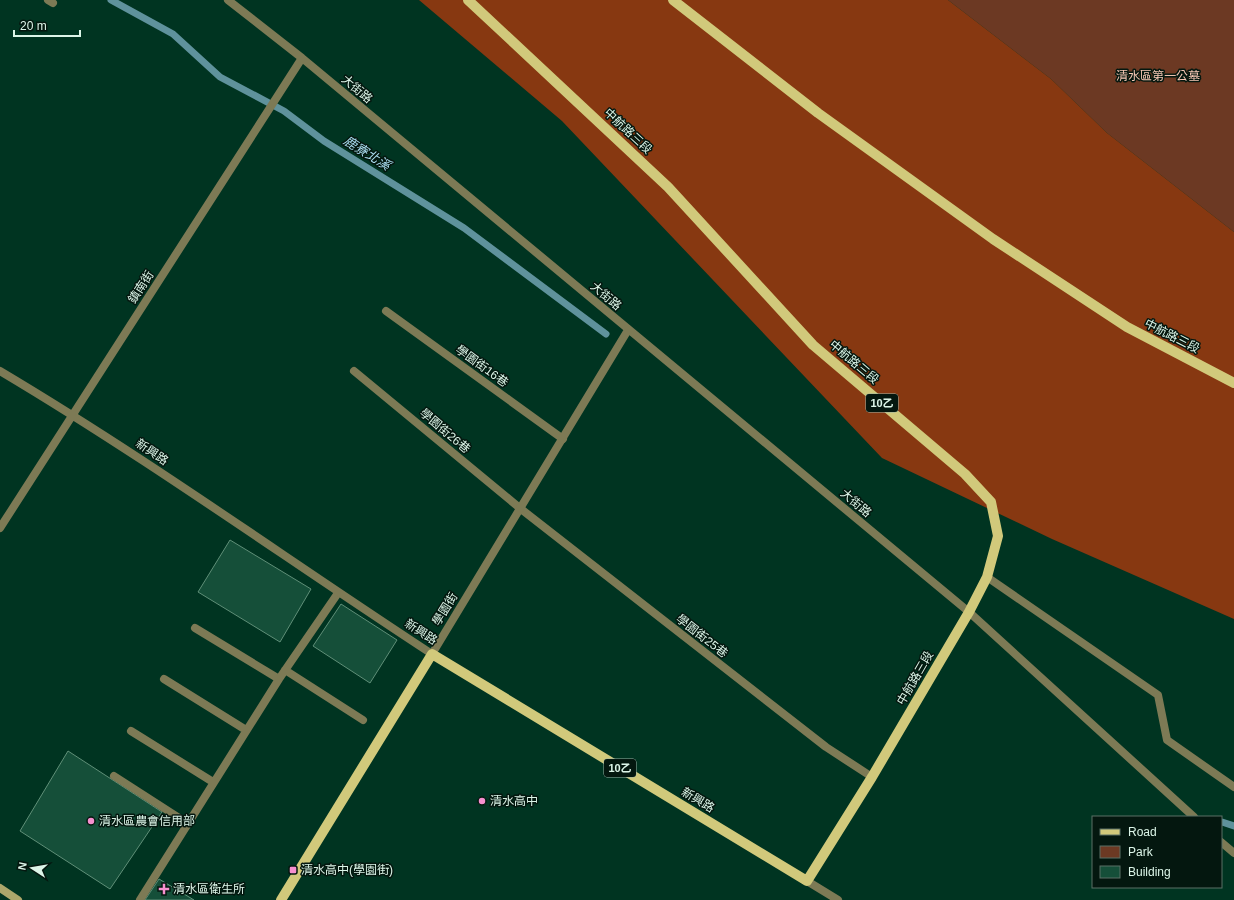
<svg xmlns="http://www.w3.org/2000/svg" width="1234" height="900" viewBox="0 0 1234 900" font-family="Helvetica,'Noto Sans TC',sans-serif">
  <style>
    .green { fill: #6c3923 }
    .forest { fill: #873811 }
    .lines { fill: none; stroke-linecap: round; stroke-linejoin: round }
    .stream { stroke: #5f929c; stroke-width: 7 }
    .building { fill: #154f39; stroke: #5f8f78 }
    .lane { stroke: #7d7a55; stroke-width: 8 }
    .street { stroke: #7d7a55; stroke-width: 8 }
    .secondary { stroke: #aca76b; stroke-width: 8 }
    .primary { stroke: #d1c97b; stroke-width: 10 }
    .poi-dot { fill: #f690cf; stroke: #04170f; stroke-width: 1.5 }
    .labels { text-anchor: middle; dominant-baseline: central; stroke-width: 3; stroke-linejoin: round; paint-order: stroke }
    .shield { fill: #04170f; stroke: #9bb2a7; stroke-width: 1 }
    .shield-label { font-size: 11px; font-weight: bold; fill: #dcf5e8 }
    .park-label { font-size: 12px; fill: #f9cab7; stroke: #04170f }
    .street-label { font-size: 12px; fill: #dcf5e8; stroke: #04170f }
    .poi-label { font-size: 12px; fill: #dcf5e8; stroke: #04170f; text-anchor: start }
    .water-label { font-size: 13px; font-style: italic; fill: #acdff3; stroke: #04170f }
  </style>
  <rect width="100%" height="100%" fill="#003421"/>
  <!-- green -->
  <path class="green" d="M948,0H1234V232L1107,133L1051,79Z"/>
  <!-- forest -->
  <path class="forest" d="M419,0H948L961,10L1051,79L1107,133L1234,232V619L1052,539L882,458L562,121Z"/>
  <g class="lines">
    <!-- stream -->
    <path class="stream" d="M111,0L173,34L220,77L284,111L324,141L464,228L606,334
      M1222,822L1234,826"/>
  </g>
  <!-- building -->
  <path class="building" d="M230,540L311,589L280,642L198,592Z
    M341,604L397,640L370,683L313,646Z
    M68,751L162,812L110,889L20,831Z
    M159,879L194,900H145Z"/>
  <g class="lines">
    <!-- lane -->
    <path class="lane" d="M48,0L53,3
      M386,311L563,439
      M354,371L521,509L826,747L872,777
      M987,577L1158,695L1167,740L1234,787
      M195,628L279,679
      M285,670L363,720
      M164,679L246,730
      M131,731L213,782
      M114,776L187,823
      M140,900L279,679L338,593"/>
    <!-- street -->
    <path class="street" d="M228,0L302,58L969,612L1194,817
      M0,371C148,459 288,560 432,654L628,330
      M0,528L302,58
      M1221,842L1234,853
      M807,881L838,900"/>
    <!-- secondary -->
    <path class="secondary" d="M0,888L18,900"/>
    <!-- primary -->
    <path class="primary" d="M673,0L818,113L993,239L1127,327L1234,383
      M281,900L432,654L807,881L872,777L969,612L987,577L998,536L991,502L965,474L813,345L668,187L468,0"/>
  </g>
  <!-- markers -->
  <g class="poi-dot">
    <circle cx="482" cy="801" r="4"/>
    <circle cx="91" cy="821" r="4"/>
    <rect x="289" y="866" width="8" height="8" rx="2"/>
    <path d="M162 883h4v4h4v4h-4v4h-4v-4h-4v-4h4z"/>
  </g>
  <g class="labels">
    <!-- shield labels -->
    <g class="shield">
      <rect x="866" y="394" width="32" height="18" rx="3"/>
      <rect x="604" y="759" width="32" height="18" rx="3"/>
    </g>
    <g class="shield-label">
      <text x="882" y="403">10乙</text>
      <text x="620" y="768">10乙</text>
    </g>
    <!-- park labels -->
    <g class="park-label">
      <text x="1158" y="76">清水區第一公墓</text>
    </g>
    <!-- street labels -->
    <g class="street-label">
      <text transform="translate(357 89) rotate(40)">大街路</text>
      <text transform="translate(628 131) rotate(43)">中航路三段</text>
      <text transform="translate(141 287) rotate(-57)">鎮南街</text>
      <text transform="translate(606 296) rotate(40)">大街路</text>
      <text transform="translate(1172 336) rotate(27)">中航路三段</text>
      <text transform="translate(854 362) rotate(40)">中航路三段</text>
      <text transform="translate(482 366) rotate(36)">學園街16巷</text>
      <text transform="translate(445 431) rotate(40)">學園街26巷</text>
      <text transform="translate(152 452) rotate(34)">新興路</text>
      <text transform="translate(856 503) rotate(40)">大街路</text>
      <text transform="translate(445 609) rotate(-58)">學園街</text>
      <text transform="translate(421 632) rotate(33)">新興路</text>
      <text transform="translate(702 636) rotate(38)">學園街25巷</text>
      <text transform="translate(915 678) rotate(-60)">中航路三段</text>
      <text transform="translate(698 800) rotate(31)">新興路</text>
    </g>
    <!-- poi labels -->
    <g class="poi-label">
      <text x="490" y="801">清水高中</text>
      <text x="99" y="821">清水區農會信用部</text>
      <text x="301" y="870">清水高中(學園街)</text>
      <text x="173" y="889">清水區衛生所</text>
    </g>
    <!-- water labels -->
    <g class="water-label">
      <text transform="translate(367 153) rotate(32)">鹿寮北溪</text>
    </g>
  </g>
  <!-- legend -->
  <rect x="1092" y="816" width="130" height="72" fill="#04170f" stroke="#5a7066"/>
  <rect x="1100" y="829" width="20" height="6" fill="#d1c97b" stroke="#5a7066"/>
  <text x="1128" y="836" font-size="12" fill="#dcf5e8">Road</text>
  <rect x="1100" y="846" width="20" height="12" fill="#6c3923" stroke="#5a7066"/>
  <text x="1128" y="856" font-size="12" fill="#dcf5e8">Park</text>
  <rect x="1100" y="866" width="20" height="12" fill="#154f39" stroke="#5a7066"/>
  <text x="1128" y="876" font-size="12" fill="#dcf5e8">Building</text>
  <!-- north arrow -->
  <g transform="translate(32 868) rotate(282)" stroke="#04170f" stroke-width="3" paint-order="stroke">
  <path d="M0-3L7 15L0 10L-7 15Z" fill="#dcf5e8"/>
  <text y="-6" font-size="11" font-weight="bold" text-anchor="middle" fill="#dcf5e8">N</text>
  </g>
  <!-- scale -->
  <path d="M14 30v6h66v-6" fill="none" stroke="#dcf5e8" stroke-width="2"/>
  <text x="20" y="30" font-size="12" fill="#dcf5e8" stroke="#04170f" stroke-width="3" paint-order="stroke">20 m</text>
</svg>
